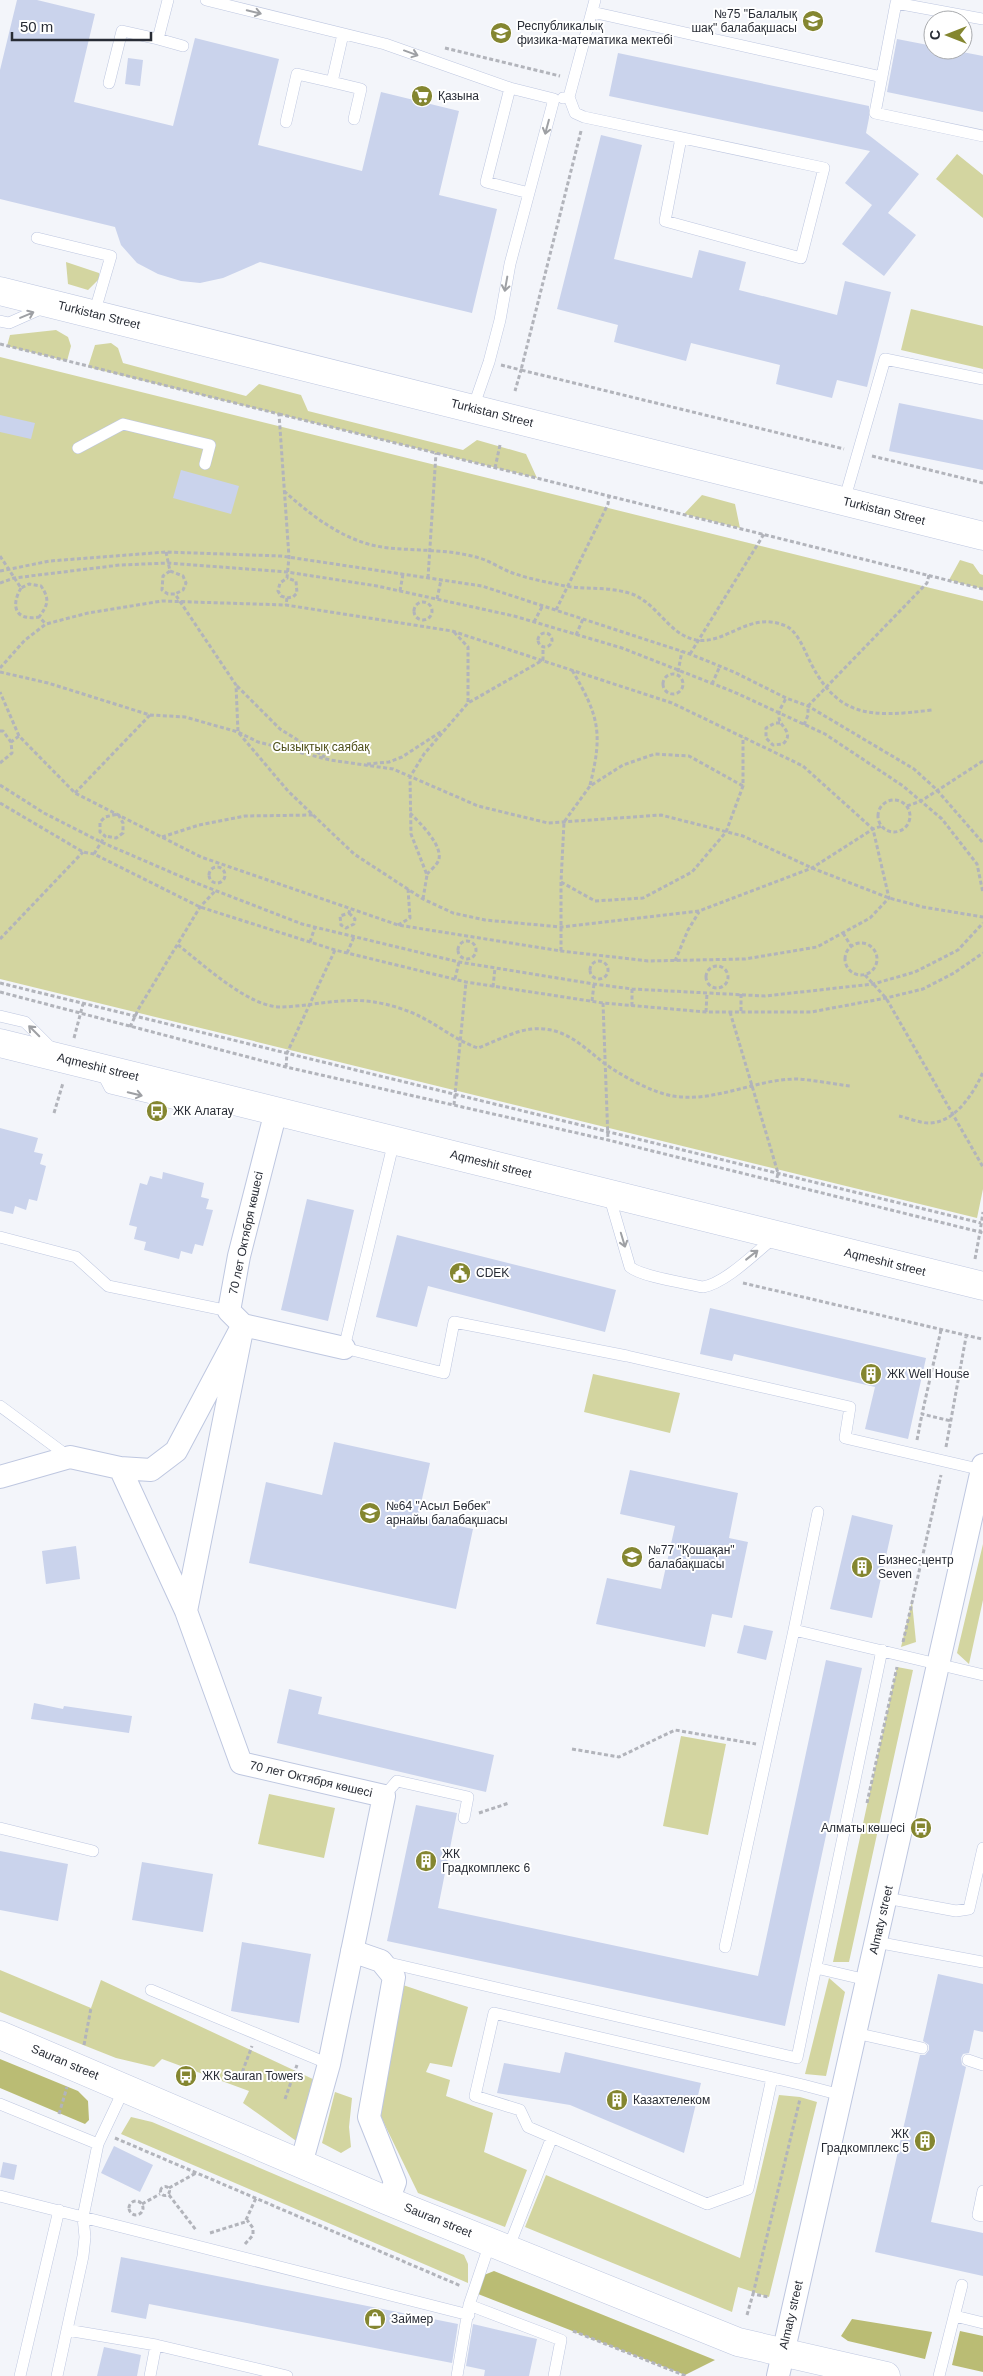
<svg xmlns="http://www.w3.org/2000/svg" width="983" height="2376" viewBox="0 0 983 2376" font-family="Helvetica,sans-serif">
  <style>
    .green { fill: #d3d5a0 }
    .forest { fill: #babc74 }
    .building { fill: #cad3ec }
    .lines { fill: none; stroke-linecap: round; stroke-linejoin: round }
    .lane-casing { stroke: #bec7e0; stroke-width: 12 }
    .street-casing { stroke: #bec7e0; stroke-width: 24 }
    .secondary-casing { stroke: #bec7e0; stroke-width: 29 }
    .path { stroke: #b2b4bb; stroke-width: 3; stroke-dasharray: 4 2.5; stroke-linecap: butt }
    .lane { stroke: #fff; stroke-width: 11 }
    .street { stroke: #fff; stroke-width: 22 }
    .secondary { stroke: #fff; stroke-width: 28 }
    .oneway { stroke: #9ea0a4 }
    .labels { text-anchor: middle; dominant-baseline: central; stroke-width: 4; stroke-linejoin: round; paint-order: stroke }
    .poi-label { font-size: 12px; fill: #282c35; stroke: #fff; text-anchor: start }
    .street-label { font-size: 12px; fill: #282c35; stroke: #fff }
    .park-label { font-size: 12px; fill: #4e4f19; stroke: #fff }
  </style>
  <rect width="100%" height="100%" fill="#f3f5fa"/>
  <!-- green -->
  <path class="green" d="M957,154L983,175V218L936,179Z
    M66,262L99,273L100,278L88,290L68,284Z
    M911,309L983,326V369L901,350Z
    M56,330L68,337L71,346L67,361L7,346L10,335Z
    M111,343L118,348L123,363L246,396L259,384L301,395L308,411L463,450L477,440L526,454L537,478L88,367L95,345Z
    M0,357L983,601V1189L977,1218L0,979Z
    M702,495L735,504L740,528L684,514Z
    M960,560L973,564L980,574L983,575V589L949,580Z
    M593,1374L680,1393L670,1433L584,1412Z
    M983,1544V1600L969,1664L957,1653Z
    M912,1602L916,1642L901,1647Z
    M897,1667L913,1670L849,1962H833Z
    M681,1736L726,1744L708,1835L663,1826Z
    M269,1794L335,1808L324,1858L258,1844Z
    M0,1970L91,2008L101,1980L317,2081L299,2143L243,2103L249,2091L162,2059L154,2067L116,2058L0,2012Z
    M829,1978L845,1992L826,2076L805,2074Z
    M400,1984L468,2007L452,2067L430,2063L426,2072L450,2080L446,2096L493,2113L484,2152L527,2170L505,2227L418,2193L380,2115Z
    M335,2092L352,2098L349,2127L351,2147L341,2153L322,2143Z
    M779,2095L800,2097L817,2102L769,2297L738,2287L732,2312L525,2227L546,2175L740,2258Z
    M131,2117L152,2122L464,2255L468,2264V2283L121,2134Z"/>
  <!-- forest -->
  <path class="forest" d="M0,2059L78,2091L88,2101L89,2120L85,2124L0,2088Z
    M494,2271L715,2360L685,2375L478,2294L484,2275Z
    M852,2319L932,2332L925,2359L848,2341L841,2336Z
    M960,2331L983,2336V2372L952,2365Z"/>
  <!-- building -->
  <path class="building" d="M17,0H37L95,14L74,102L173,126L195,38L279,59L258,145L362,171L381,92L459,111L439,195L497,209L472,313L260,262L223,278L200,283L181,281L158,274L137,263L121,245L115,227L0,199V70Z
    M897,39L933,46V50H952L983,56V112L887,92Z
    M618,53L869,106V118L866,133L919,174L888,213L916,235L884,276L842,244L872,205L845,183L870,151L609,96Z
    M128,58L143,60L140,86L125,84Z
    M601,135L642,145L614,259L692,278L699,250L746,262L739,290L837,315L845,281L891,292L867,387L837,380L832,398L776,384L780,365L691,343L686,361L614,342L618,325L557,309Z
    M899,403L983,420V470L889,451Z
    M0,415L35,423L31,439L0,432Z
    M181,470L239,486L231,514L173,498Z
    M0,1128L38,1138L34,1152L43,1154L40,1164L46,1166L37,1201L29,1199L26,1210L15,1206L13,1214L0,1211Z
    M163,1172L204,1183L201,1197L209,1199L206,1209L213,1210L203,1246L195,1244L192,1254L181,1251L179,1259L144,1250L146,1242L134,1239L137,1227L129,1225L140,1183L147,1185L150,1176L162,1179Z
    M307,1199L354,1210L328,1321L281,1310Z
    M397,1235L616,1290L605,1332L428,1286L417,1327L376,1317Z
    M710,1308L926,1358L908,1439L865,1429L875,1387L734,1354L732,1361L700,1354Z
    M334,1442L430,1463L418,1517L473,1529L456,1609L249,1563L266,1482L322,1495Z
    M630,1470L738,1493L729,1538L748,1542L732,1618L712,1614L705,1647L596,1624L607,1578L661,1589L675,1526L620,1514Z
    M852,1515L893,1525L872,1618L830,1609Z
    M76,1546L80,1579L46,1584L42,1551Z
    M744,1625L773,1631L766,1660L737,1653Z
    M826,1660L862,1668L785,2026L387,1941L416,1805L457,1813L438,1908L758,1976Z
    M289,1689L322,1697L318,1714L494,1755L486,1792L277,1743Z
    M34,1703L63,1709L64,1706L132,1716L129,1733L31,1719Z
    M0,1851L68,1864L58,1921L0,1910Z
    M142,1862L213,1874L203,1932L132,1920Z
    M242,1942L311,1954L299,2023L231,2011Z
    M938,1974L983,1984V2032L974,2030L969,2053L963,2054L961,2058L962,2065L966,2067L931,2222L983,2233V2276L875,2252L920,2055H925L929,2050V2045L923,2041Z
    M565,2052L701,2083L684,2153L570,2105L497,2093L504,2063L560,2073Z
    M114,2146L153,2165L140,2192L101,2173Z
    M3,2162L17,2165L14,2180L0,2177Z
    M121,2257L458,2324L452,2363L149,2304L146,2319L111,2312Z
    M473,2324L537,2339L529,2376H484L485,2370L466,2366Z
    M104,2347L141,2355L137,2376H97Z"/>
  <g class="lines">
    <!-- lane casing -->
    <g class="lane-casing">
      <path id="lane" d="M168,0L158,39L183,46
        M206,0L385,44L510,88L554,99L510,264L500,320L489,362L473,408
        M592,12L882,77
        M983,19L896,3L875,113L983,136
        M332,82L361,89L354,119
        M109,83L122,31L158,39
        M510,88L486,182L529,193
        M569,97L575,113L584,117L824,168L801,258L665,221L681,138
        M563,98L569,97L595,0
        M286,122L297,74L332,82L343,34
        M37,238L111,256L94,314
        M0,321L9,323L45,307
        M78,448L123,424L210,445L205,464
        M844,501L885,359L983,379
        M0,1016L25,1022L53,1050
        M101,1071L110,1088L196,1109L216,1100
        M394,1141L344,1348L444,1373L454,1322L627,1356L850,1407L845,1438L982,1470
        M609,1195L630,1267C642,1277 686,1283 703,1287C726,1283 756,1252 775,1237
        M0,1237L76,1257L108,1286L229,1311
        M0,1406L69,1457
        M794,1630L818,1512
        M384,1796L397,1781L468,1797L464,1818
        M0,1828L93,1851
        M886,1898L956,1911L969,1909L983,1848
        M876,1942L983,1962
        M725,1947L794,1630L983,1675
        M385,1962L797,2058L882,1650
        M816,1968L867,1980
        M151,1990L329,2064
        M855,2033L922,2048
        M968,2060L983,2065
        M772,2078L748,2189L707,2204L528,2127L520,2110L475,2096L494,2013L803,2085L841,2095
        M0,2104L98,2144
        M983,2191L978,2215L983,2216
        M0,2196L469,2315
        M508,2249L552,2137
        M469,2305L561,2340L554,2376
        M955,2316L983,2323
        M67,2330L156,2345L287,2376
        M20,2376L59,2210
        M57,2376L83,2256L85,2237L83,2217L98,2144L125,2087
        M150,2376L156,2345
        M457,2376L469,2305L490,2243
        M939,2376L962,2285"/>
    </g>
    <!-- street casing -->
    <g class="street-casing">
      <path id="street" d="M120,1468L186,1611L241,1763L384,1796L329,2064L301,2164
        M0,1477L70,1457L120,1468L151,1470L176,1451L243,1325L229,1311L239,1256L276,1111
        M186,1611L243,1325L344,1348
        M352,1951L381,1961L394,1977L369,2117L395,2182L388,2201
        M778,2376L983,1465"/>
    </g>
    <!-- secondary casing -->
    <g class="secondary-casing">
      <path id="secondary" d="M0,291L983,536
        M0,1043L983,1286
        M0,2035L388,2201L738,2342L886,2376"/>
    </g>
    <!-- path -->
    <path class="path" d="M445,48L560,76
      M581,131L521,370L844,449
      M0,344L279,414L289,557L287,578L280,583L278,591L281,596L287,598L286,605
      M501,365L521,370L515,391
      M279,414L983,589
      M872,456L983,483
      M495,468L500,445
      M284,491C314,518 348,544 389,548C419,551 450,549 479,558C490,561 500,568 510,572C528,579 547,582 565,586C589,590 608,586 632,594C658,604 669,635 696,640C727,645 749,610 786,626C795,630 802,644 806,653C835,718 868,718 932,710
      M166,552L170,571L163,576L162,590L168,594H175L236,685L238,732L288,791L354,854L423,899L453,913L485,920L561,927L699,911L812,868L873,829L882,826
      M0,556L21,588L29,584L41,586C50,599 48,605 39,617L46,624
      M0,571L50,561L166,552L281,556L482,586L690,654L734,672L786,698L808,706L914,769L936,789L983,843
      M170,571L183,576L186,583L183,590L175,594
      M428,578L436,453
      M0,583L14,578L120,565L168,563L287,572L377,586L514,616L622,648L734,692L825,734L903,786L942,819L977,864L983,893
      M21,588C10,607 16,621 39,617
      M400,591L403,574
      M287,598L293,597L297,593L296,581L287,578
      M437,599L441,580
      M414 611a9 9 0 1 1 18 0a9 9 0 1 1-18 0Z
      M556,610L608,504L609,496
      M534,622L543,605
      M454,632L468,647V703
      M538 640a7 7 0 1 1 14 0a7 7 0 1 1-14 0Z
      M576,635L583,619
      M690,654L764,534
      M0,668L25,640L46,624L88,613L162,601L286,605L452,631L672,703L803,766L873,829L889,898L870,918L817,947L745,959L648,961L561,951L398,925L201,857L75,793L19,736L0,692
      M572,670C599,716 603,733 590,785
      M0,672L48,683L150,715L185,717L238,732L258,742L330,760L393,769L478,806L548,823L661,815L743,836L812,868L889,898L923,907L983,917
      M678,672L682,651
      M663 684a10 10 0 1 1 20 0a10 10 0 1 1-20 0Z
      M712,684L720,666
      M237,686L280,729L325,757
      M780,723H775L766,728V738L773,745L783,744C796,731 777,727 779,714C779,709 784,703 786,698
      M804,725L808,715V706L927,583L929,575
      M0,731H3L11,742
      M0,763L12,753L11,742L19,736
      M367,764L389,762L402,757L442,731
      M0,785L44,813L101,842L196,883L302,924L459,962L594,984L632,989L765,996L873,984L915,972L958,950L983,923
      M75,793L150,715
      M878 816a16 16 0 1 1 32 0a16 16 0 1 1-32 0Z
      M0,803L83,852L94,854L200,907L335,950L466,982L603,1003L706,1012H811L886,998L923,989L954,973L983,953
      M907,806L921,801L983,761
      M410,813C419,822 442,844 439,859C438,864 431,870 427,874
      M162,837L199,825L245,816L313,815
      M94,854L105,836L100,832V822L105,817L118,814L123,823V833L116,838L105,836
      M209 875a8 8 0 1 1 16 0a8 8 0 1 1-16 0Z
      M561,882L595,901L643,898L692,872L726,832L743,786V737
      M423,899L427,875L411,834L410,777L424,754L468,703L543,660V646
      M349,913L355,919L354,924L346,928L341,925L340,916L349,913L350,909
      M398,925L410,918L408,889
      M843,933L851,946
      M0,939L83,852
      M458 950a9 9 0 1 1 18 0a9 9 0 1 1-18 0Z
      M310,942L315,927
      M845 959a16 16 0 1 1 32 0a16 16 0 1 1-32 0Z
      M178,945C203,964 249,1008 282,1007C312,1006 343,997 374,1002C388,1004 408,1010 421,1017C441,1027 457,1041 478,1048C494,1042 514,1031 531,1029C564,1026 581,1045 604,1063C620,1075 653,1093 673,1096C715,1103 755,1079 797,1079C814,1080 833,1084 850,1086
      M561,951V882L564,822L590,786L623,765L655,754L689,756L743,786
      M347,953L354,937
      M675,961L688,930L699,912
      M590 970a9 9 0 1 1 18 0a9 9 0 1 1-18 0Z
      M706 977a11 11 0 1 1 22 0a11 11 0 1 1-22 0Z
      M865,975L886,998L983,1167
      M455,979L459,962
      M0,983L981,1223
      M493,987L495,968
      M632,989V1006
      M0,992L286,1067L608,1140L980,1232L983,1212
      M741,994V1012
      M592,1001L594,984
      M603,1003L608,1140
      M706,1012L707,993
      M730,1012L778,1173L776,1182
      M130,1027L139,1008L200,907L215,891
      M74,1038L83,1004
      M286,1067L287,1053L335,950
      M454,1105L466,982
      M54,1113L63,1083
      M899,1116C908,1118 920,1123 929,1123C955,1123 974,1093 983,1072
      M975,1259L980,1232L983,1233
      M743,1283L982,1339
      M941,1330L922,1414L951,1421
      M917,1440L922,1414
      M946,1447L966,1337
      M903,1642L941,1475
      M572,1749L619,1757L675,1730L756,1744
      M867,1803L897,1667
      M479,1813L509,1803
      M84,2045L91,2008
      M240,2078L252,2046
      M285,2099L297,2065
      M59,2114L67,2087
      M115,2138L461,2286
      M160.5 2191a4.5 4.5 0 1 1 9 0a4.5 4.5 0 1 1-9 0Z
      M169,2188L196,2173
      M169,2195L196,2230
      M129 2208a7 7 0 1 1 14 0a7 7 0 1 1-14 0Z
      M142,2204L160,2194
      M210,2233L245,2222L256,2198
      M245,2244L253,2235V2228L247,2220
      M753,2294L800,2099
      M747,2315L753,2294L769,2297
      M573,2331L686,2376"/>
    <!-- lane -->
    <use href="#lane" class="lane"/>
    <!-- street -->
    <use href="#street" class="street"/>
    <!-- secondary -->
    <use href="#secondary" class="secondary"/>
  </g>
  <!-- one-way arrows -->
  <defs><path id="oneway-shaft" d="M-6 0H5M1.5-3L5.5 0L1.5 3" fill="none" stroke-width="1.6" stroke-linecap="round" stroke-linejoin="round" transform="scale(1.25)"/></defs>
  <g class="oneway">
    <use href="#oneway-shaft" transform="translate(254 12) rotate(14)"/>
    <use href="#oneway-shaft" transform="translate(411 53) rotate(20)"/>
    <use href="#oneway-shaft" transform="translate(547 127) rotate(105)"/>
    <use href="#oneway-shaft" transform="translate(506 284) rotate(100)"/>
    <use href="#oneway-shaft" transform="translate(27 315) rotate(-23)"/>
    <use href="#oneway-shaft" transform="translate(34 1031) rotate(-135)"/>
    <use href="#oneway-shaft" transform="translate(135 1094) rotate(14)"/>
    <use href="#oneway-shaft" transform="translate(623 1240) rotate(73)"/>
    <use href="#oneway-shaft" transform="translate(752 1255) rotate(-38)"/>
  </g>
  <!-- icons -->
  <defs>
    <g id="school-disc" transform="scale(1.125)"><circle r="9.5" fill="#848630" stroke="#fff"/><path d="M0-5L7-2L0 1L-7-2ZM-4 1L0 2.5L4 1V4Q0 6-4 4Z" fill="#fff"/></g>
    <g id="supermarket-disc" transform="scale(1.125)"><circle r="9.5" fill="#848630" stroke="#fff"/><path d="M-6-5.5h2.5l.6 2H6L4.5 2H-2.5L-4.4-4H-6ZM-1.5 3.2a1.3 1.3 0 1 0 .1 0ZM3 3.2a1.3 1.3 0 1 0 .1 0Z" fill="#fff"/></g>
    <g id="bus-disc" transform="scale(1.125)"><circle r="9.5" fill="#848630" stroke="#fff"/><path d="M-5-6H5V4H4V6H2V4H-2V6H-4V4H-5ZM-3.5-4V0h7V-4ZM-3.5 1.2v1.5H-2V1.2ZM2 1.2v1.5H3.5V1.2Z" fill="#fff"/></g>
    <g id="civic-disc" transform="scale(1.125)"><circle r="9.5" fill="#848630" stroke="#fff"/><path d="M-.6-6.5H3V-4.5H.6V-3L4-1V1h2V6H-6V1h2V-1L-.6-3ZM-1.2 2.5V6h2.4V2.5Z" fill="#fff"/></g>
    <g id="building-disc" transform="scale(1.125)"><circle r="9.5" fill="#848630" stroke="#fff"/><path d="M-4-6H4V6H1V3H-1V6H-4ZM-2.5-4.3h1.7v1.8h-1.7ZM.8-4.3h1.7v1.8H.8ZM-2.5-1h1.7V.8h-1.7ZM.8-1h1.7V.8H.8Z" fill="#fff"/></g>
    <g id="shop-disc" transform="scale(1.125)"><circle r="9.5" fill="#848630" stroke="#fff"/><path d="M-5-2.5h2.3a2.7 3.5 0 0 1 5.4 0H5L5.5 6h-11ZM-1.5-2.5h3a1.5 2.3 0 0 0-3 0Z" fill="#fff"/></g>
  </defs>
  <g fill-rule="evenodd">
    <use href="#school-disc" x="813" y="21"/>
    <use href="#school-disc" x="501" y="33"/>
    <use href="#supermarket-disc" x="422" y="96"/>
    <use href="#bus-disc" x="157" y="1111"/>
    <use href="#civic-disc" x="460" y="1273"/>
    <use href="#building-disc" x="871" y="1374"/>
    <use href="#school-disc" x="370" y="1513"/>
    <use href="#school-disc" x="632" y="1557"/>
    <use href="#building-disc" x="862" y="1567"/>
    <use href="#bus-disc" x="921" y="1828"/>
    <use href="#building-disc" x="426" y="1861"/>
    <use href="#bus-disc" x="186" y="2076"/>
    <use href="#building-disc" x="617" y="2100"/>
    <use href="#building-disc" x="925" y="2141"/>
    <use href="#shop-disc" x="375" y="2319"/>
  </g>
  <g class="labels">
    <!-- poi labels -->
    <g class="poi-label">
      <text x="797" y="14" text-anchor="end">№75 "Балалық<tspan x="797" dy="14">шақ" балабақшасы</tspan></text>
      <text x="517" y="26">Республикалық<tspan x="517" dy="14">физика-математика мектебі</tspan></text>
      <text x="438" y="96">Қазына</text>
      <text x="173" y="1111">ЖК Алатау</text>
      <text x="476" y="1273">CDEK</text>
      <text x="887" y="1374">ЖК Well House</text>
      <text x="386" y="1506">№64 "Асыл Бөбек"<tspan x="386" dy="14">арнайы балабақшасы</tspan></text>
      <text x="648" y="1550">№77 "Қошақан"<tspan x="648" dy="14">балабақшасы</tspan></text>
      <text x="878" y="1560">Бизнес-центр<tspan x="878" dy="14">Seven</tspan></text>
      <text x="905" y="1828" text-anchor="end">Алматы көшесі</text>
      <text x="442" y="1854">ЖК<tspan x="442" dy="14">Градкомплекс 6</tspan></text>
      <text x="202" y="2076">ЖК Sauran Towers</text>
      <text x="633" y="2100">Казахтелеком</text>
      <text x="909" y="2134" text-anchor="end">ЖК<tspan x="909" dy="14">Градкомплекс 5</tspan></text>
      <text x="391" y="2319">Займер</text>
    </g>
    <!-- street labels -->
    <g class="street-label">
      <text transform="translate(99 315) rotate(14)">Turkistan Street</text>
      <text transform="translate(492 413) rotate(14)">Turkistan Street</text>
      <text transform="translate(884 511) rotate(14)">Turkistan Street</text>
      <text transform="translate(98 1067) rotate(14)">Aqmeshit street</text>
      <text transform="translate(491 1164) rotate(14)">Aqmeshit street</text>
      <text transform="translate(246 1233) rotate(-78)">70 лет Октября көшесі</text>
      <text transform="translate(885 1262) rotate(14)">Aqmeshit street</text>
      <text transform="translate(311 1779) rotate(13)">70 лет Октября көшесі</text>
      <text transform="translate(881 1920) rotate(-77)">Almaty street</text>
      <text transform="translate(65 2062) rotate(23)">Sauran street</text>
      <text transform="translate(438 2220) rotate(22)">Sauran street</text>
      <text transform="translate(791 2315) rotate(-77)">Almaty street</text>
    </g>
    <!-- park labels -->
    <g class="park-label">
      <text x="321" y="747">Сызықтық саябақ</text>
    </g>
  </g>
  <!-- north arrow -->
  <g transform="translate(948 35) rotate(270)"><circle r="24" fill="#ffffff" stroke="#a9abae"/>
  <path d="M0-4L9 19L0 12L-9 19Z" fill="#848630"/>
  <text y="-8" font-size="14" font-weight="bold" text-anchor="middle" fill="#282c35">С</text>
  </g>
  <!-- scale -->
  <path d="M12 32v8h139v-8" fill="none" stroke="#282c35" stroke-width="2.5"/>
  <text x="20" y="32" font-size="15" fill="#282c35" stroke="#ffffff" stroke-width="4" paint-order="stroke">50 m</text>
</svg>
